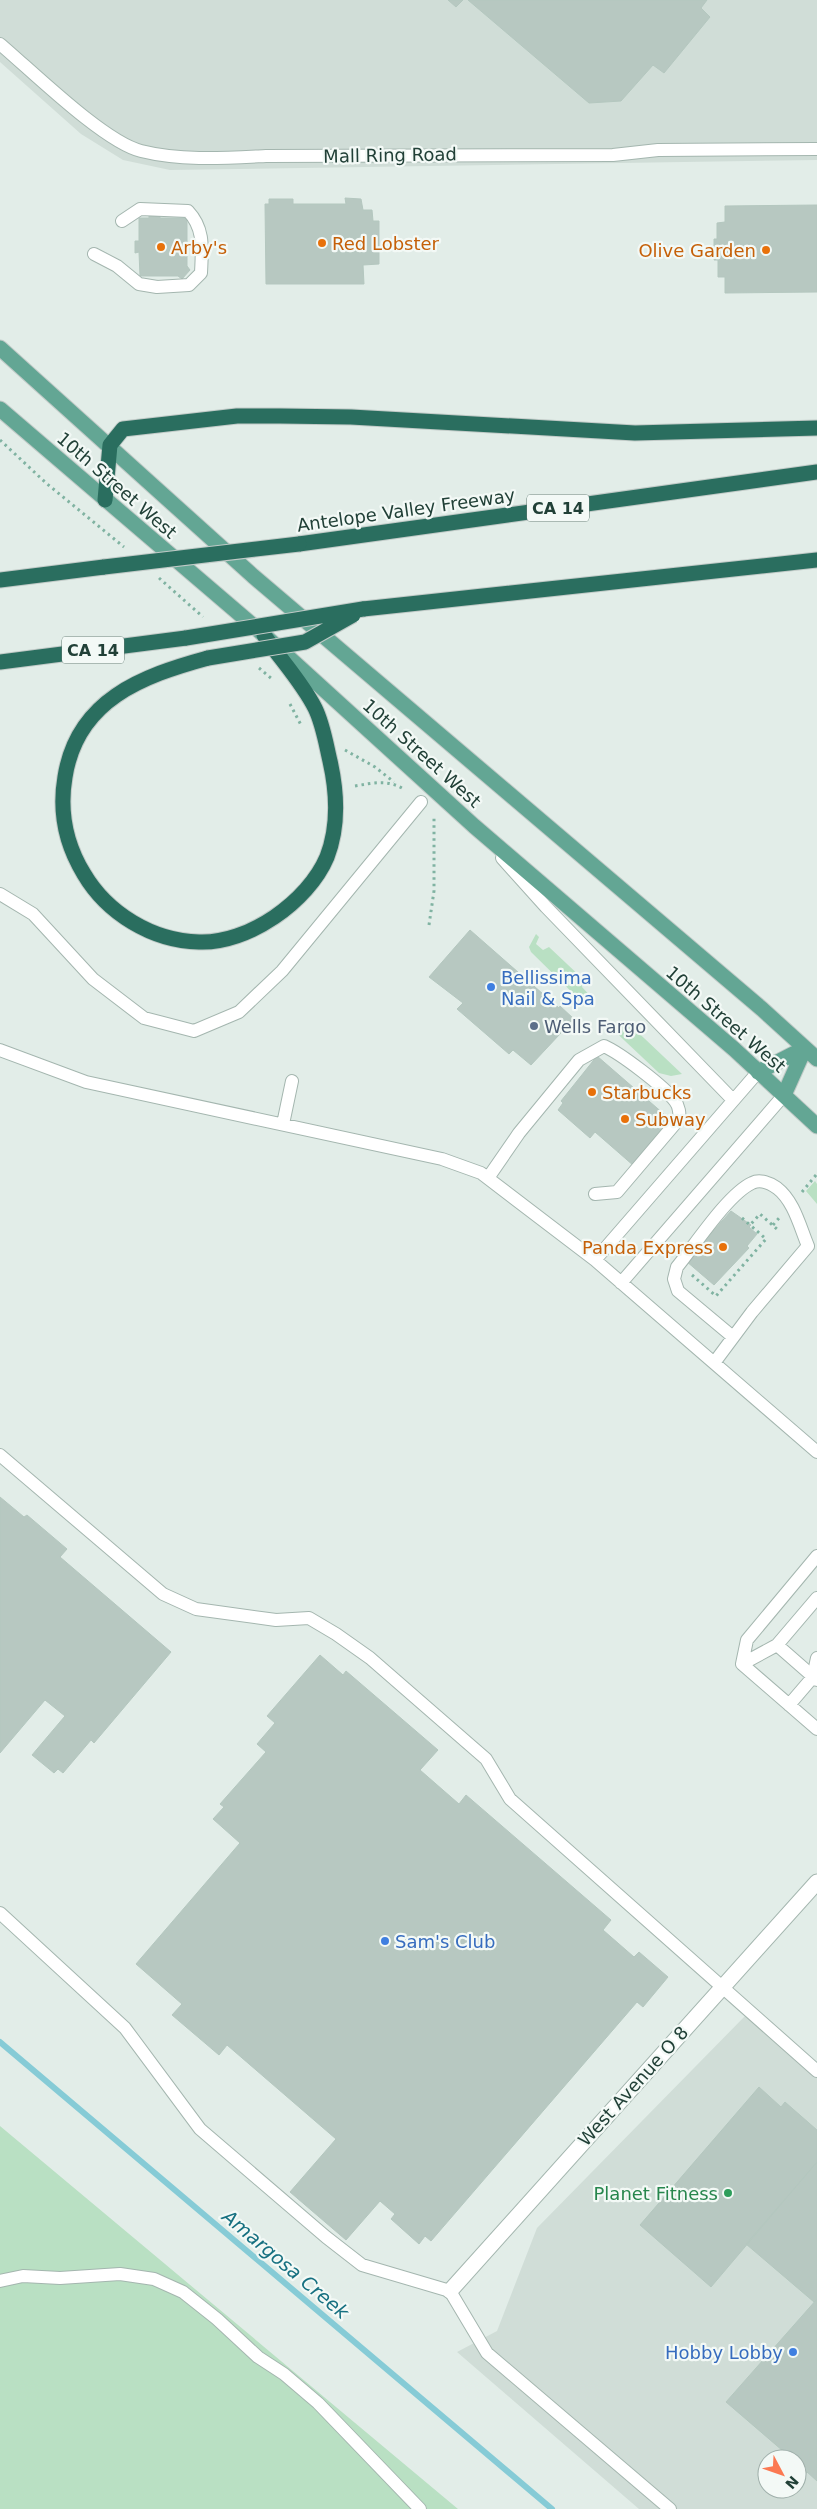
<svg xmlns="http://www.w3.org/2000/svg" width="817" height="2509" viewBox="0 0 817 2509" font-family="'DejaVu Sans',sans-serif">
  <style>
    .built { fill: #d0ddd7; fill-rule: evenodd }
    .green { fill: #b9e0c3 }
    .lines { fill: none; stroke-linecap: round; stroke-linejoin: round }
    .stream { stroke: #86cbd6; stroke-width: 6 }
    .building { fill: #b7c8c1; stroke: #b4c7bf }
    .service-casing { stroke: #a4b6af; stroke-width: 14 }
    .minor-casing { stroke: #a4b6af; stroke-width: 17 }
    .primary-casing { stroke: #c1cac7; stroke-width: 17 }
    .motorway-casing { stroke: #c1cac7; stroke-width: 17 }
    .path { stroke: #80b3a2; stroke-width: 3; stroke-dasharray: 2.5 4; stroke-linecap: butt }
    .service { stroke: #fff; stroke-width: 12 }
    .minor { stroke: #fff; stroke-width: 15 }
    .primary { stroke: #63a694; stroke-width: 15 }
    .motorway { stroke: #2a6e5f; stroke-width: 15 }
    .motorway-bridge-casing { stroke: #c1cac7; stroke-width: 17; stroke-linecap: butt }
    .motorway-bridge { stroke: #2a6e5f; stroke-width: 15 }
    .food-dot { fill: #e8710a; stroke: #f3f9f6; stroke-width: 2 }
    .shop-dot { fill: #3f7fe0; stroke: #f3f9f6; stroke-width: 2 }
    .service-dot { fill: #5c6f8a; stroke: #f3f9f6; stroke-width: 2 }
    .leisure-dot { fill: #2e9e5b; stroke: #f3f9f6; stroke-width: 2 }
    .labels { text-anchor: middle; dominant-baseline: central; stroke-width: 4.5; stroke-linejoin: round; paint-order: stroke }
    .shield { fill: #f3f9f6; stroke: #607870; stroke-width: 1 }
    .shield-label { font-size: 16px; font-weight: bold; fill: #214037 }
    .street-label { font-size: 18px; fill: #214037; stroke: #f3f9f6 }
    .food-label { font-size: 18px; fill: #c56008; stroke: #f3f9f6; text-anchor: start }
    .shop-label { font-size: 18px; fill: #366cbe; stroke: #f3f9f6; text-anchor: start }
    .service-label { font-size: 18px; fill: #4e5e75; stroke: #f3f9f6; text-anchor: start }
    .leisure-label { font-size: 18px; fill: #27864d; stroke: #f3f9f6; text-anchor: end }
    .water-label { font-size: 19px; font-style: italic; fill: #167080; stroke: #f3f9f6 }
  </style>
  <rect width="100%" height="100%" fill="#e2ede8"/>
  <!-- built -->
  <path class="built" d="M0,0H817V160L170,170L123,160L81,134L0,62Z
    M746,2015L817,2077V2509H639L457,2352L497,2331L537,2228ZM767,2459H797V2489H767Z"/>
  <!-- green -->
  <path class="green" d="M536,934L539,937L536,944L543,950L549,947L584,980L582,987L594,1000L587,1007L531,952L529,947Z
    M626,1021L682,1074L671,1076L659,1073L608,1025Z
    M815,1181L817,1184V1204L806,1191Z
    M0,2126L458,2509H0Z"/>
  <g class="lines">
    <!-- stream -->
    <path class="stream" d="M0,2042L552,2509"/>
  </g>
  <!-- building -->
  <path class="building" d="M448,0H463L456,7Z
    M468,0H707L701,8L710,17L664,73L653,65L621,101L589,103Z
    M345,198L361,199L363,210H372L373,221H379V264L363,265L364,284H266L265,204H269V199H293V204H346Z
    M817,205V292L725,293V277H718V260H714V239H717V223L725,222V206Z
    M149,212H160V218H187V266L190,270L182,279L178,276H140L139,252L135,253V241H139V218H149Z
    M470,930L559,1008L560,1006L574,1019L531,1065L513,1050L509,1054L457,1009L463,1003L429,977Z
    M597,1056L672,1121L634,1166L595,1132L590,1138L558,1110L563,1103L561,1101Z
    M731,1211L751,1225L749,1227L757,1234L747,1246L749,1248L714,1285L686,1261Z
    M0,1497L24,1517L27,1515L67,1549L60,1557L171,1652L94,1743L91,1740L63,1773L58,1769L54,1773L32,1755L65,1716L45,1700L0,1753Z
    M320,1655L343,1675L346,1671L438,1750L420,1770L459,1804L466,1795L611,1920L603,1930L634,1957L639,1952L668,1977L643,2007L637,2002L431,2241L425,2236L419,2244L391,2219L395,2214L380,2201L346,2240L290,2192L336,2139L227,2045L219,2055L172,2015L182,2004L136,1964L240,1843L213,1819L224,1807L220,1804L266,1752L257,1744L275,1723L267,1716Z
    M759,2087L781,2107L785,2102L817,2130V2162L711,2287L640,2225Z
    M817,2162V2299L814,2302L746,2244Z
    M817,2299V2481L807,2472L798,2484L797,2459H788L790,2457L726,2402Z"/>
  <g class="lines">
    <!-- service casing -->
    <g class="service-casing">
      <path id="service" d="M0,44C32,71 104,142 141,151C181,161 225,158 266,156L613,155L658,150L817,149
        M94,254L117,266L139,284L157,287L189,285L201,273C202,249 205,229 188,211L140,209L122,221
        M502,858L546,907L733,1100
        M0,894L33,914L93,979L144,1018L194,1031L239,1012L282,971L421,802
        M0,1050L86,1082L442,1159L481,1173L595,1260L817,1452
        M283,1124L292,1081
        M488,1178L519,1133L579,1060L604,1046C620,1053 665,1087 675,1101C679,1106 680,1114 679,1119L617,1192L595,1194
        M595,1260L758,1072
        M621,1283L784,1095
        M714,1363L752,1312L808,1246C800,1227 794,1201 777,1188C770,1183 760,1179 752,1183C728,1194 695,1245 677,1267L674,1279L678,1291L733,1337
        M0,1455L163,1594L196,1609L276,1620L309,1618L336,1634L370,1658L486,1759L510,1799L817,2071
        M777,1645L817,1680
        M742,1664L747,1640L817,1556
        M742,1664L777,1645L817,1598
        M742,1664L817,1729
        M789,1705L813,1677L817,1658
        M0,1913L125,2028L200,2129L326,2237L362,2265L450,2291L487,2353L670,2509
        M0,2281L23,2276L60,2278L120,2274L154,2279L183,2292L217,2319L258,2357L284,2374L318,2403L420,2509"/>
    </g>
    <!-- minor casing -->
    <g class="minor-casing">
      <path id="minor" d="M450,2291L817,1882"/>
    </g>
    <!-- primary casing -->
    <g class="primary-casing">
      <path id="primary" d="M0,348L253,576L762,1009L817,1059
        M0,409L264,635L474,826L734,1049L817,1126
        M758,1072L805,1048
        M784,1095L805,1048"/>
    </g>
    <!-- motorway casing -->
    <g class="motorway-casing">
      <path id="motorway" d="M105,500L110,445L123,429L237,416H280L351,417L635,433L817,428
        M299,544L817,472
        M0,580L104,567
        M363,609L817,560
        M208,658C142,676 77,700 65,777C59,812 65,843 84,874C107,913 152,941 199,942C248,944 308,902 327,857C339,826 337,792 330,761C326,744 323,724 315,708C302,682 280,659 264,635
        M0,662L186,638"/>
    </g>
    <!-- path -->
    <path class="path" d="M0,440L46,483L124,547
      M159,578L203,617
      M259,668L272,679
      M290,704L301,725
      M345,750L375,767L394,782
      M355,786C373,783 389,779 405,790
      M429,925L434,891V815
      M802,1192L816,1175
      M742,1218L750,1225L760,1214L778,1230
      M773,1225L780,1217
      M692,1275L716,1296L766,1239L750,1225"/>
    <!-- service -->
    <use href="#service" class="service"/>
    <!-- minor -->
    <use href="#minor" class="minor"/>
    <!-- primary -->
    <use href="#primary" class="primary"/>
    <!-- motorway -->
    <use href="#motorway" class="motorway"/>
    <!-- motorway-bridge casing -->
    <g class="motorway-bridge-casing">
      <path id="motorway-bridge" d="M104,567L299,544
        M186,638L363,609
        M208,658L305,642L353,615"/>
    </g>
    <!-- motorway-bridge -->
    <use href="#motorway-bridge" class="motorway-bridge"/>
  </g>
  <!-- markers -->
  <g class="food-dot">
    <circle cx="322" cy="243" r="5"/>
    <circle cx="161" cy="247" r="5"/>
    <circle cx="766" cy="250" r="5"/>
    <circle cx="592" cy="1092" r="5"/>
    <circle cx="625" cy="1119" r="5"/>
    <circle cx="723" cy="1247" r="5"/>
  </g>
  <g class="shop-dot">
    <circle cx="491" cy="987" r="5"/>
    <circle cx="385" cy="1941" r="5"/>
    <circle cx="793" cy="2352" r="5"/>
  </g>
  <circle class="service-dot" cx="534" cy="1026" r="5"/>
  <circle class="leisure-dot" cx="728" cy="2193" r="5"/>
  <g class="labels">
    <!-- shield labels -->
    <g class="shield">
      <rect x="527" y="494.5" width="62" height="27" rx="4"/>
      <rect x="62" y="636.5" width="62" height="27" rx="4"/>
    </g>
    <g class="shield-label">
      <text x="558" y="508">CA 14</text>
      <text x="93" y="650">CA 14</text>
    </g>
    <!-- street labels -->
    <g class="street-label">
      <text transform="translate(390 155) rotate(-1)">Mall Ring Road</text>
      <text transform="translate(117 485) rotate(41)">10th Street West</text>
      <text transform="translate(406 510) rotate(-8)">Antelope Valley Freeway</text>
      <text transform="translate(422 753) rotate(42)">10th Street West</text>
      <text transform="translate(726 1019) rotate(41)">10th Street West</text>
      <text transform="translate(633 2086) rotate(-48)">West Avenue O 8</text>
    </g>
    <!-- food labels -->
    <g class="food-label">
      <text x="332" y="243">Red Lobster</text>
      <text x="171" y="247">Arby's</text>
      <text x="756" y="250" text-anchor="end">Olive Garden</text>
      <text x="602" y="1092">Starbucks</text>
      <text x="635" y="1119">Subway</text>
      <text x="713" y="1247" text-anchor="end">Panda Express</text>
    </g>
    <!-- shop labels -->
    <g class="shop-label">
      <text x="501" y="977">Bellissima<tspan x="501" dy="21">Nail &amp; Spa</tspan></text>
      <text x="395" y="1941">Sam's Club</text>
      <text x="783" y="2352" text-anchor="end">Hobby Lobby</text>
    </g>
    <!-- service labels -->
    <g class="service-label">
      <text x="544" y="1026">Wells Fargo</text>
    </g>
    <!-- leisure labels -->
    <g class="leisure-label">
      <text x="718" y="2193">Planet Fitness</text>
    </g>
    <!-- water labels -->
    <g class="water-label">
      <text transform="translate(286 2264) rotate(40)">Amargosa Creek</text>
    </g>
  </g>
  <!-- north arrow -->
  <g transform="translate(782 2474) rotate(131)"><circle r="24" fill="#f3f9f6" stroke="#9fafaa"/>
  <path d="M0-4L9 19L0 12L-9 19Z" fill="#fb7952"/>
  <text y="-8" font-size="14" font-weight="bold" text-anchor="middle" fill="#214037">N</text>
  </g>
</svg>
